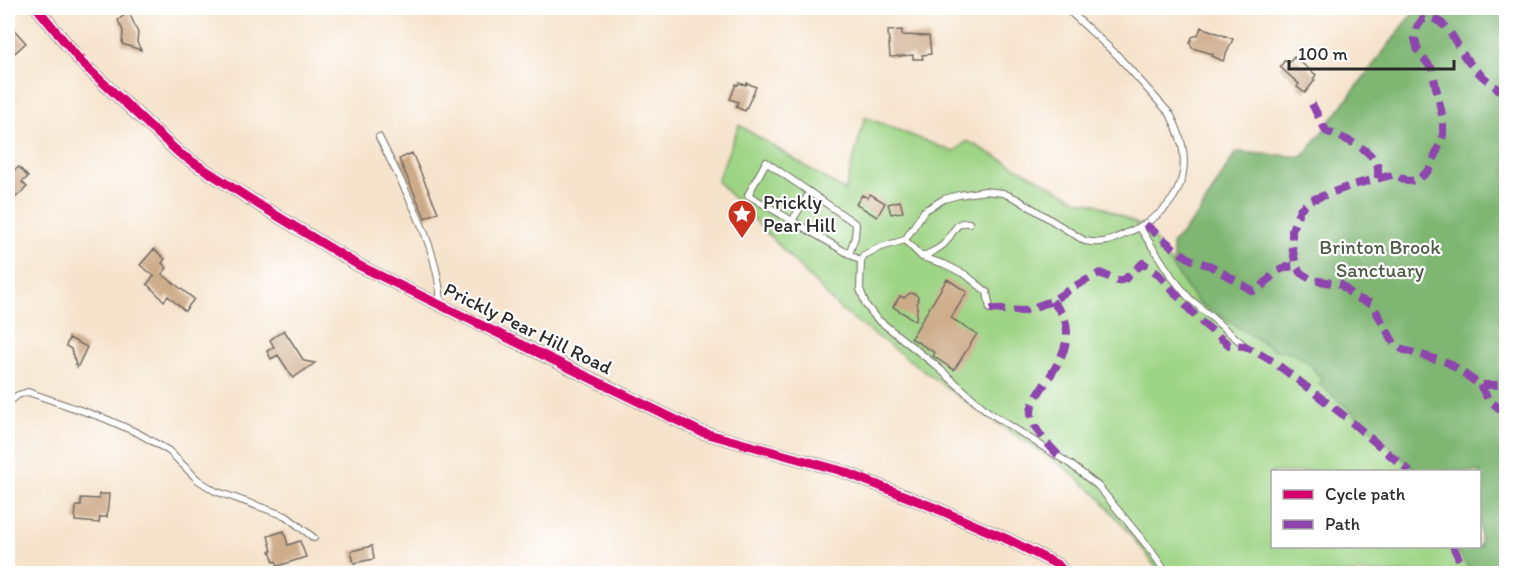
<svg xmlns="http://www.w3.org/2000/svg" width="1514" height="581" viewBox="0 0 1514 581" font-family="Itim,sans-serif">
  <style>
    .green { fill: #9ed485; stroke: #648058; stroke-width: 1.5; fill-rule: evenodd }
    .forest { fill: #7eb672; stroke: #54704e; stroke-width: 1.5 }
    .building { fill: #cdab89 }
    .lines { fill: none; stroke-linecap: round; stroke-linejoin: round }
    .service-casing { stroke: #726b63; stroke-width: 8 }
    .minor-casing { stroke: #726b63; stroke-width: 14 }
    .service { stroke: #fff; stroke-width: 6 }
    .minor { stroke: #fff; stroke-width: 12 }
    .quiet { stroke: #8e44ad; stroke-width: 8; stroke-dasharray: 15 8; stroke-linecap: butt }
    .cycleway-casing { stroke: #fff; stroke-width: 13 }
    .cycleway { stroke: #d6006c; stroke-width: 9 }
    .labels { text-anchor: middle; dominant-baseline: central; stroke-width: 4.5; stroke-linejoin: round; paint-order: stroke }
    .poi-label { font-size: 20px; fill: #2b2b2b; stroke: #fff; text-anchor: start }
    .park-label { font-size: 20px; fill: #4e5e46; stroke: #fff }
    .street-label { font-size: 20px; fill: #2b2b2b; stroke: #fff }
  </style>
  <rect width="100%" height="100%" fill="#fff"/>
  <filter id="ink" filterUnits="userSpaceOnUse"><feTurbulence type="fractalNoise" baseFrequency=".0167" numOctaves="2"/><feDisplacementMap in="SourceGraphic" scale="12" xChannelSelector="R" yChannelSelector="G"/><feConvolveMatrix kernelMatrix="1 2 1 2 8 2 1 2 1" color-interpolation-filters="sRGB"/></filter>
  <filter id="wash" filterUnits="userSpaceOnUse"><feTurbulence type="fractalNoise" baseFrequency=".008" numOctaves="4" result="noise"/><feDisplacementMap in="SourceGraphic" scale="24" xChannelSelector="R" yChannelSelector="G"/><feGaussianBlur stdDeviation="1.35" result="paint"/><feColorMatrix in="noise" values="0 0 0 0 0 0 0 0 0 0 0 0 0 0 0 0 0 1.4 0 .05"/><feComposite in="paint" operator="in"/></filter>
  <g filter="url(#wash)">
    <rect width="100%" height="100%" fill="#f6e3cc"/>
    <!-- green -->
    <path class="green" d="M1417,8H1506V573H1159L1148,556L1100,498L1064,467L976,409L841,310L717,181L739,125L845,191L865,117L954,152L967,141L1078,200L1099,205L1137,224L1152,236L1174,268L1172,244L1199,214L1236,152L1303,157ZM1272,472H1480V546H1272Z"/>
    <!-- forest -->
    <path class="forest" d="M1417,8H1506V573H1472L1454,547L1480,546V472L1416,471L1369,427L1319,384L1322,380L1308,362L1297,355L1291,352L1275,350L1197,302L1174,269L1172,244L1199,214L1236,152L1303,157Z"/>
    <g id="blocks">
      <!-- building -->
      <path class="building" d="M129,12L138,33L137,42L141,50L122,44L123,31L118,20Z
        M8,23L26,43L8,59Z
        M1201,27L1233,39L1223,61L1212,56L1213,54L1192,48L1190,43L1192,37L1198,35Z
        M902,30V35L929,36L931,54L922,55L923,59H913V55L890,57L888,31Z
        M1294,57L1316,75L1313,79L1315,80L1305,93L1297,87L1299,84L1280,67L1285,60L1289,63Z
        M739,83L746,85L747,83L756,87L745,111L736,107L738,102L730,99L736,84L738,85Z
        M412,153L438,212L425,218L399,159Z
        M8,160L15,170L19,167L28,177L22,182L27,187L8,204Z
        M870,194L885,203L877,217L856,204L862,195L868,198Z
        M900,201L903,212L891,214L888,204Z
        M154,249L165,259L162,263L167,268L162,274L194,299L185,311L168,296L164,301L147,284L154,276L140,265Z
        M947,279L967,292L951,318L977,334L954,370L933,356L935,353L911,338Z
        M910,293L915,294L918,297L916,321L893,307L900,296L904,298Z
        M284,330L304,361L315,363L293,378L278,355L271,359L267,351L274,347L270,340Z
        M69,338L87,347L77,368L71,349L66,346Z
        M99,494H109L107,517H100L99,523L75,521L76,506H81V498L99,499Z
        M284,531L288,545L300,541L306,557L278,566L276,561L274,562L270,551H272L268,536Z
        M372,546L374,559L354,563L351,551Z"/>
    </g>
  </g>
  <g filter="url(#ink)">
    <use href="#blocks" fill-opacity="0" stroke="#726b63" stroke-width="1.5"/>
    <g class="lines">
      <!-- service casing -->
      <g class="service-casing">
        <path id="service" d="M1066,8L1117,55L1170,114C1198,166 1183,208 1129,232C1112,240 1104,245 1085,241L1017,199L1003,193L985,191L959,195L944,199L924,211L905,240L881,247L864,255L861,261L860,289L866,305L876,318L934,364L987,411L1070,464L1098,486L1150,549L1167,574
          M379,137C405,191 438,244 441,304
          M792,221L810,192
          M1140,228L1172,277L1189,298L1245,346
          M905,240L922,257L944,264L966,275L987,292L990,309
          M849,254L855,237L856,224L766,162L748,195L849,254L861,261
          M922,257C929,253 938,250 944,244C953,235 955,220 969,223
          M8,403L18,395L28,392L106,419L138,433L169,451L198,480L215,491L286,516L314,538"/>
      </g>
      <!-- minor casing -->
      <g class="minor-casing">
        <path id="minor" d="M37,8L82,63L179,153L261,206L358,265L701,432L842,471L933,507L1009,540L1058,565L1066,574"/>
      </g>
      <!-- service -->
      <use href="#service" class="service"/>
      <!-- minor -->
      <use href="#minor" class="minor"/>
      <!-- quiet -->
      <path class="quiet" d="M1506,95C1493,85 1478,74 1468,61C1456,47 1451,24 1432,18L1422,20L1417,27L1415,39L1418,51L1432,69L1443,119V135L1432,164L1429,170L1418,180L1407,181L1397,175H1392L1353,185L1311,200L1300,209L1292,230V246L1296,266L1301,273L1312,280L1340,284L1356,298L1372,304L1395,345L1404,350L1449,363L1480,385H1506
        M1312,104L1326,131C1344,139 1362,144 1375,160C1379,164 1378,173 1378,178
        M1145,224L1175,249L1192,260L1211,266L1253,291C1270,286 1270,266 1296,266
        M1052,301C1056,306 1063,313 1065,320C1073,344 1055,369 1042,388C1037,396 1031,403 1031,413C1031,429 1051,447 1061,458
        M990,309L1023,311L1052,301L1073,287L1100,273L1118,281L1125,279L1143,263L1158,274L1199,320L1229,345L1245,346L1274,362L1342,414L1410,472
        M1480,385L1488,399L1506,414
        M1453,546L1466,574"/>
      <!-- cycleway casing -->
      <g class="cycleway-casing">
        <path id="cycleway" d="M37,8L82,63L179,153L261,206L358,265L701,432L842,471L933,507L1009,540L1058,565L1066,574"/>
      </g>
      <!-- cycleway -->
      <use href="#cycleway" class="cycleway"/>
    </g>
  </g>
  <!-- icons -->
  <defs>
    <g id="sight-pin" transform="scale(1.5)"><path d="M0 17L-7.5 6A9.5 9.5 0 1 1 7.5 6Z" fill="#c8321e" stroke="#fff"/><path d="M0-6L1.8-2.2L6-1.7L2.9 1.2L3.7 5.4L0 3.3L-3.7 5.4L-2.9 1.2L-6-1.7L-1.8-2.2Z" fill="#fff"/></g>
  </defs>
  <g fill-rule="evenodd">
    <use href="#sight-pin" x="742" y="214"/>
  </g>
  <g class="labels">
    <!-- poi labels -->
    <g class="poi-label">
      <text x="763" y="202">Prickly<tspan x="763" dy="23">Pear Hill</tspan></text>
    </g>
    <!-- park labels -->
    <g class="park-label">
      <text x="1380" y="247">Brinton Brook<tspan x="1380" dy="23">Sanctuary</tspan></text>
    </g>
    <!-- street labels -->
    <g class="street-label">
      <text transform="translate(528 328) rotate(26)">Prickly Pear Hill Road</text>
    </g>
  </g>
  <!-- margin -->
  <rect width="1514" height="581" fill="none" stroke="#fff" stroke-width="30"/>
  <!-- legend -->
  <rect x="1271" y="470" width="210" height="78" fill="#ffffff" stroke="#aaaaaa" stroke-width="1.5"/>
  <rect x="1283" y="490" width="30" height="9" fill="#d6006c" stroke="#aaaaaa" stroke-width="1.5"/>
  <text x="1325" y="500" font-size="18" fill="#2b2b2b">Cycle path</text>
  <rect x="1283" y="520" width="30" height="9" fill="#8e44ad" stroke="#aaaaaa" stroke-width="1.5"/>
  <text x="1325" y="530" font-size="18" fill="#2b2b2b">Path</text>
  <!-- scale -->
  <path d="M1289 60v9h165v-9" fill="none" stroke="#2b2b2b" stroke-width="3"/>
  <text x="1298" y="60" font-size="18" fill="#2b2b2b" stroke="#ffffff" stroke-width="4.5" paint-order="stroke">100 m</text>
</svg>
